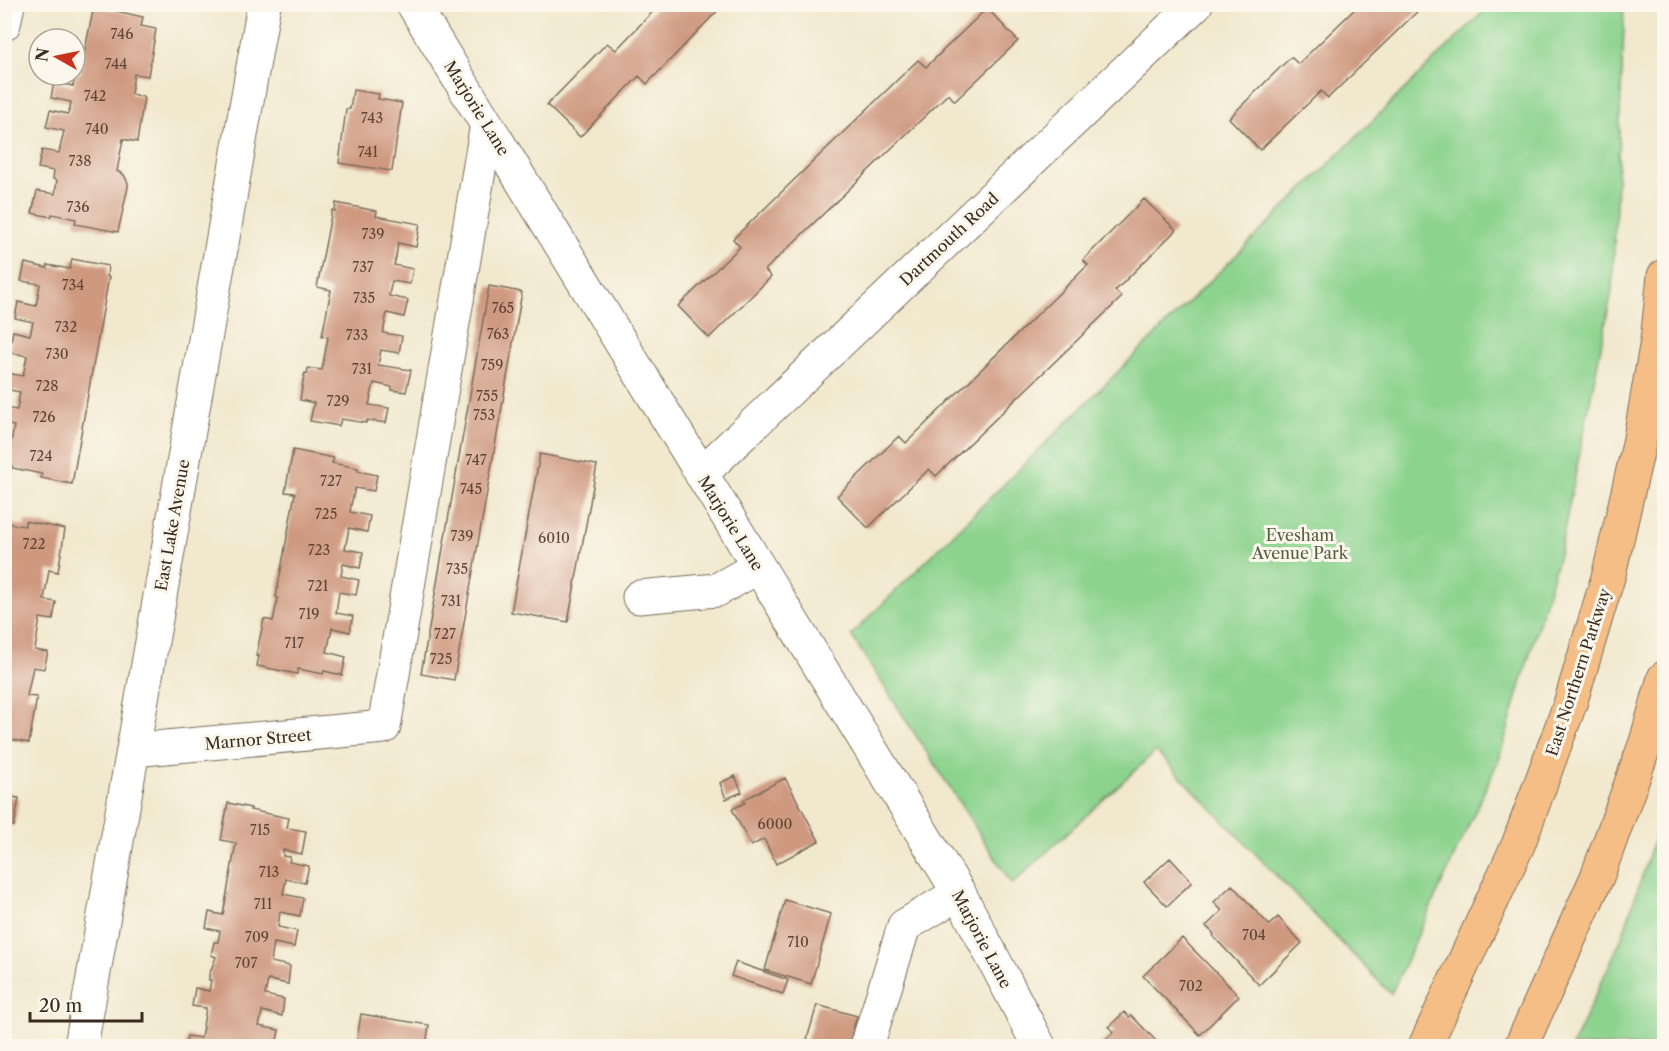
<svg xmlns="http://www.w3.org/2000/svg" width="1669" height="1051" viewBox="0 0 1669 1051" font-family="'Libre Caslon Text',serif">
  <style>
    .green { fill: #8cd38e; stroke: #647e56; stroke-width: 1.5 }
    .building { fill: #cf9980 }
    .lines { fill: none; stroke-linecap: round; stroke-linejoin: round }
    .minor-casing { stroke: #7b6c5b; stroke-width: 35 }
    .major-casing { stroke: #7b6c5b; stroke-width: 35 }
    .minor { stroke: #fff; stroke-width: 33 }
    .major { stroke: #f6be87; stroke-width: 33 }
    .labels { text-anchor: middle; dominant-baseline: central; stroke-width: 6; stroke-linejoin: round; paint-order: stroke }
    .number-label { font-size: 14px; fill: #604636 }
    .street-label { font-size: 16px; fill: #3b2a1e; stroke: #fbf7ec }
    .park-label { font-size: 16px; fill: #535d40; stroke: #fbf7ec }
  </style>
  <rect width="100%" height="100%" fill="#fbf7ec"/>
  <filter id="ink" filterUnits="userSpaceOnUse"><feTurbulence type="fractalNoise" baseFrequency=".0167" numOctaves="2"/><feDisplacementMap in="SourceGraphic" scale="12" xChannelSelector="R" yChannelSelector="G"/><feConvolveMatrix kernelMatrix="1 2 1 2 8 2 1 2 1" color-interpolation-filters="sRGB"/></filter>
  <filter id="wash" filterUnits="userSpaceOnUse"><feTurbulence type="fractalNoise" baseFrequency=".008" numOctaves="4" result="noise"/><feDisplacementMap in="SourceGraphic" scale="24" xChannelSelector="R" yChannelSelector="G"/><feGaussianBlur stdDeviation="1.35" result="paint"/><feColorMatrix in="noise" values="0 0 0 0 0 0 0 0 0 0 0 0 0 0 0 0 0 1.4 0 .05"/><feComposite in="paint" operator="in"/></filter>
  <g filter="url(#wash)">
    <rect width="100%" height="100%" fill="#f1e8cd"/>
    <!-- green -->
    <path class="green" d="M1490,5H1623L1624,29L1612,291L1560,551L1499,759L1391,994L1156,751L1012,884L851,635Z
      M1664,809V1046H1572L1622,937Z"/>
    <g id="blocks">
      <!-- building -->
      <path class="building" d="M660,4H724L647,84L639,76L580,137L547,105L607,43L616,50Z
        M1360,4H1425L1328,98L1321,91L1260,150L1229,118L1291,57L1298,64Z
        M94,6L143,17L141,26L156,29L148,76L134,74L131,94L144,97L137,142L123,139L117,171L124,175L128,183V187L118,232L75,224L76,219L52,214L51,217L32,213L37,191L55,194L57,180L53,179L54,171L38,168L42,150L59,153L64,131L46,127L50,110L68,114L70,107L71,102L51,98L54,82L73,86L76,73L80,74Z
        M987,8L1018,41L955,101L948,94L765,270L771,277L709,338L678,306L740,247L733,239L918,60L926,67Z
        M353,90L379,94L378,99L402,103L392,171L339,163L346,109H350Z
        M1144,199L1176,230L1115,291L1122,297L936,476L929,469L868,528L837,496L899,436L906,443L1088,265L1083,260Z
        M336,203L377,211L376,216L420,224L416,247L398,243L396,257L394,265L413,269L410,284L392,281L390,290L389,296L408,300L404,317L387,313L383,333L402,336L399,353L381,350L378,365L411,370L406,392L392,390V387L374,383L369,405L389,408L386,423L367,420L366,423L341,419L339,426L310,421L314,403L300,400L304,376L305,373L307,374L308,368L322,370L328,337L322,336L331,290L317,287L332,210L335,211Z
        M72,259L108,266L107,276L109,277L72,484L41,478L42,474L12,468V465L4,463V448L10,449L14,426L4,424V408L17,410L20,392L4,389L6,373L23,376L27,356L9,352L13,331L30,335L33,322L15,318L18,302L36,306L40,284L21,281L25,263L47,268V265L70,269Z
        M489,286L522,292L454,680L421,674Z
        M293,450L334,458L332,463L358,468V471L377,475L374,491L355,488L351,505L350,512L370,516L367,532L349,528L345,549L363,552L360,568L343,564L341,576L359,580L356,595L339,592L336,613L353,616L350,632L332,628L327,652L346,657L342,675L324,671L323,674L298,669L297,674L257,666L259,656H256L264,619L273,621L278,598L276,597L295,493L285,492Z
        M540,454L597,465L568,622L511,612Z
        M25,521L65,529L58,572L49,570L44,600L56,602L53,620L40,618L35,650L48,652L44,669L33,667L27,696L37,697L29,743L4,738V523L25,526Z
        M735,776L742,792L726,799L720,783Z
        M785,778L819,841L776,864L764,839L751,846L732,809L745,803L743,800Z
        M4,796L19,798L14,826L4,824Z
        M228,803L251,808L250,810L289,818L287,828L306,831L302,854L283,850V856L290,857L289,862L309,866L305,883L286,879L283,894L303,898L300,916L280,912L278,927L297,931L294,947L274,943L271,962L290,966L288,984L268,980L265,995L284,999L282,1016L262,1011L261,1018L259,1026L279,1030L276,1046L256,1044V1046H185L187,1036L201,1038L206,1008L192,1006L195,988L209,991L211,980H209V975L216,957L211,955L214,942H218L220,931L206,928L209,912L223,915L236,843L221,840Z
        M1170,858L1192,882L1167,906L1144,882Z
        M1232,885L1269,925L1278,917L1302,943L1259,985L1213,936L1214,934L1206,926L1222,911L1214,902Z
        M785,900L831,914L811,984L765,970Z
        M1182,938L1239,996L1200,1035L1143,976Z
        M736,962L788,980L783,994L731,976Z
        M817,1005L857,1016L848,1046H805Z
        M1124,1012L1129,1017L1131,1015L1161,1046H1098L1114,1032L1109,1027Z
        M361,1014L429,1025L426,1046H356Z"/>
    </g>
  </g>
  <g filter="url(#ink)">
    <use href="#blocks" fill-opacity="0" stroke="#7b6c5b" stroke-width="1.5"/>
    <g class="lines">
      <!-- minor casing -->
      <g class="minor-casing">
        <path id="minor" d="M413,4L959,893L1039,1046
          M4,24L8,4
          M701,474L1196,4
          M639,597L717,590L758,567
          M133,750L384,727L487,124
          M81,1046L264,4
          M867,1046L904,926L959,893"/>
      </g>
      <!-- major casing -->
      <g class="major-casing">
        <path id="major" d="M1425,1046L1518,845L1570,704L1609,574L1639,444L1657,341L1664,276
          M1521,1046L1597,877L1646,742L1664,678"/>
      </g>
      <!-- minor -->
      <use href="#minor" class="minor"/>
      <!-- major -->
      <use href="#major" class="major"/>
    </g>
  </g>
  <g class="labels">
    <!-- number labels -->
    <g class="number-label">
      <text x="122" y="34">746</text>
      <text x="116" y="64">744</text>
      <text x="95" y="96">742</text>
      <text x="372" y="118">743</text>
      <text x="97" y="129">740</text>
      <text x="368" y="152">741</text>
      <text x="80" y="161">738</text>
      <text x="78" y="207">736</text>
      <text x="373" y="234">739</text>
      <text x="363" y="267">737</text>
      <text x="73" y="285">734</text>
      <text x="364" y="298">735</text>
      <text x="503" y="308">765</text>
      <text x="66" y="327">732</text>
      <text x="498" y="334">763</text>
      <text x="357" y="335">733</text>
      <text x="57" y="354">730</text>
      <text x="492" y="365">759</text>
      <text x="362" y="369">731</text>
      <text x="47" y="386">728</text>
      <text x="487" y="396">755</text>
      <text x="338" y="401">729</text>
      <text x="484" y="415">753</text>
      <text x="44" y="417">726</text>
      <text x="41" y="456">724</text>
      <text x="476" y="460">747</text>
      <text x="331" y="481">727</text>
      <text x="471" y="489">745</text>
      <text x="326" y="514">725</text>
      <text x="462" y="536">739</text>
      <text x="554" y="538">6010</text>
      <text x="34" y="544">722</text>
      <text x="319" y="550">723</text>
      <text x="457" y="569">735</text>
      <text x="318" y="586">721</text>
      <text x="451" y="601">731</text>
      <text x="309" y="614">719</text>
      <text x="445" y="634">727</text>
      <text x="294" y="643">717</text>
      <text x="441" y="659">725</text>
      <text x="775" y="824">6000</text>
      <text x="260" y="830">715</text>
      <text x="269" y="872">713</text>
      <text x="263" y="904">711</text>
      <text x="1254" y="935">704</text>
      <text x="257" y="937">709</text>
      <text x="798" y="942">710</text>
      <text x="246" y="963">707</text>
      <text x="1191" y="986">702</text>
    </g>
    <!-- street labels -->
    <g class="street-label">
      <text transform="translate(477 108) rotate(58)">Marjorie Lane</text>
      <text transform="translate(949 239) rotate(-43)">Dartmouth Road</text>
      <text transform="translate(731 523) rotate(58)">Marjorie Lane</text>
      <text transform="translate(172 525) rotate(-80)">East Lake Avenue</text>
      <text transform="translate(1578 672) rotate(-72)">East Northern Parkway</text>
      <text transform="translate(258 739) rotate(-5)">Marnor Street</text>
      <text transform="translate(982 939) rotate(62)">Marjorie Lane</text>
    </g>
    <!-- park labels -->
    <g class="park-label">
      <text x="1300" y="535">Evesham<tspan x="1300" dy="18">Avenue Park</tspan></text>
    </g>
  </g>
  <!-- margin -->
  <rect width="1669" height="1051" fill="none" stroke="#fbf7ec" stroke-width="24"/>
  <!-- north arrow -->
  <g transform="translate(57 57) rotate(279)"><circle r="28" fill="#fbf7ec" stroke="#aea59a" stroke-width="1.5"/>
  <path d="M0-4.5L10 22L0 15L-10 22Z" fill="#c8321e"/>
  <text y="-9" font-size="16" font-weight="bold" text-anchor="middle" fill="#3b2a1e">N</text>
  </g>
  <!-- scale -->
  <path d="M30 1012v9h112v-9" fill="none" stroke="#3b2a1e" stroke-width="3"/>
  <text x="39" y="1012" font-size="18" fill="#3b2a1e" stroke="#fbf7ec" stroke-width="4.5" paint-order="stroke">20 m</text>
</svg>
